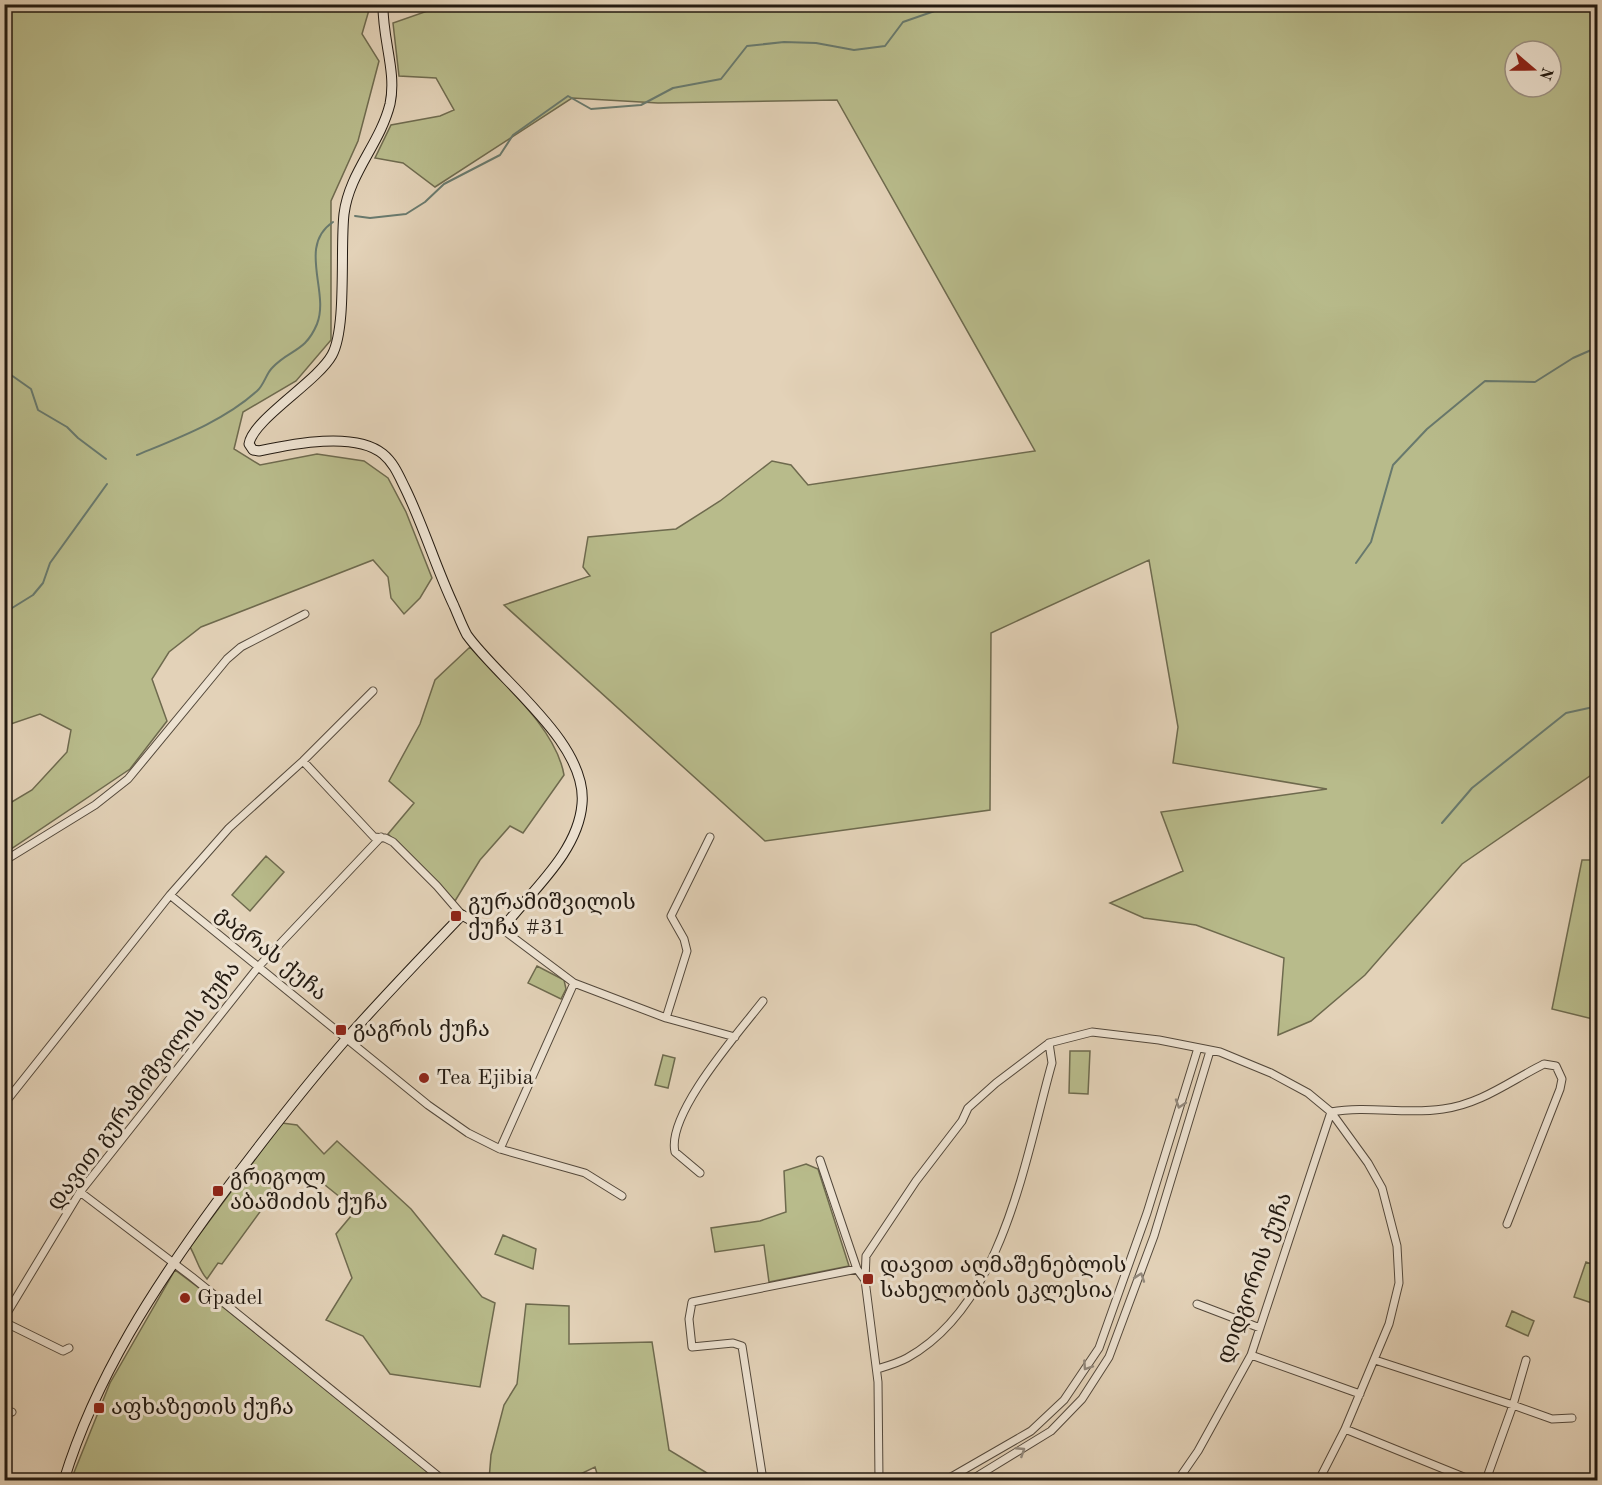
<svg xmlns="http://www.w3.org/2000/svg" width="1602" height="1485" viewBox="0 0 1602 1485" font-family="'Old Standard TT','Noto Serif Georgian',serif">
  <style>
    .green { fill: #b8bb8b; stroke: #6e6a4e; stroke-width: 1.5; fill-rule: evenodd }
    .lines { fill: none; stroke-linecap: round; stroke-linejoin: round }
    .stream { stroke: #68796d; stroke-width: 2 }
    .street-casing { stroke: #53483b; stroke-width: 9 }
    .secondary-casing { stroke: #231a11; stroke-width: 11 }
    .street { stroke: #ede2d1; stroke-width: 7 }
    .secondary { stroke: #ede2d1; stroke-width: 9 }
    .oneway { stroke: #92887b }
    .poi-dot { fill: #8f2418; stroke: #ede2d1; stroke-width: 2 }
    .labels { text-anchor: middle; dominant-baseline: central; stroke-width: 6; stroke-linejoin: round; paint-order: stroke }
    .poi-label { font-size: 22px; fill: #231a11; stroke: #ede2d1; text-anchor: start }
    .street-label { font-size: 22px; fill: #231a11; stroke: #ede2d1 }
  </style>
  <rect width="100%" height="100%" fill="#e3d2b8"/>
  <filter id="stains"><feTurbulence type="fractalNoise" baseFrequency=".00333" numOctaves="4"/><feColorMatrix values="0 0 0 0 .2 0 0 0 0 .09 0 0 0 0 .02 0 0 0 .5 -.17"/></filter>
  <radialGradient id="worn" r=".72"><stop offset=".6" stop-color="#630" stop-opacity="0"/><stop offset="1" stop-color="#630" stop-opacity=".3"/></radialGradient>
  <!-- green -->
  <path class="green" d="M5,4L368,5L369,10L362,34L379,61L358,141L331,201V340L296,381L243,412L234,449L260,465L317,454L364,461L388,478L406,512L432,578L420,598L404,614L391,598L388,577L373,560L201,627L169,652L152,679L167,721L130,769L5,853V806L32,790L67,752L71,730L40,714L5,726Z
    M439,5H1597V771L1462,864L1365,975L1311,1021L1278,1035L1284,958L1196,925L1144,918L1110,903L1183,871L1161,812L1327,789L1173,763L1178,727L1149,560L991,633L990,810L765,841L504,605L590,576L583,567L588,537L676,529L720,501L772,461L791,465L808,485L1035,451L837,100L658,103L572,98L435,187L403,163L375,158L391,125L440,116L454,110L436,78L399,76L393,23L439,7ZM1515,51H1551V87H1515Z
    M470,647C501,682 556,728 564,775L523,833L510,826L480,860L455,901L388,834L414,803L389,781L420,724L435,680Z
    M266,856L284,872L250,911L232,895Z
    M1582,860H1597V1020L1552,1009Z
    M537,966L564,980L566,989L561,999L528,983Z
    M1070,1051H1090L1088,1094L1069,1093Z
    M663,1055L675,1058L668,1088L655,1085Z
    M282,1123L297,1125L324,1154L337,1141L411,1209L482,1297L495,1303L480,1387L390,1374L363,1336L326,1320L352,1278L336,1234L356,1210L315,1177L286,1176L222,1264L218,1263L207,1279C198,1269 197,1259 190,1247Z
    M806,1164L818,1169L849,1266L769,1282L764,1245L715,1252L711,1228L760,1221L786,1212L784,1171Z
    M503,1235L536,1249L533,1269L495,1254Z
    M1586,1262L1597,1266V1288L1592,1303L1574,1297Z
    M175,1270L207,1294L438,1480H71L110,1383Z
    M526,1304L569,1306V1344L652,1342L669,1450L707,1473L708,1480H599L595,1467L568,1480H489L491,1455L504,1405L517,1384Z
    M1512,1311L1534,1321L1528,1336L1506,1326Z"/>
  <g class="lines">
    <!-- stream -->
    <path class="stream" d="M355,216L370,218L406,214L425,202L444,184L500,155L513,135L568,96L591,109L641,105L673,88L721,79L747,46L784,42L816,43L854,50L885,46L903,22L949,6L974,8L987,4
      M4,370L31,389L38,410L67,427L78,438L106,459
      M137,455C178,438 224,421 257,391C264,385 266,374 272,368C289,349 305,353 317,324C330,292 297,246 333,222
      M1356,563L1371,542L1393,465L1427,429L1485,381L1535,382L1573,358L1598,347
      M4,613L33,595L43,583L50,563L107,484
      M1442,823L1472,788L1566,713L1598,706"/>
    <!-- street casing -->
    <g class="street-casing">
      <path id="street" d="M303,761L374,837L385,838L393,842L437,886L462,915
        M4,861L95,805L128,779L227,659L241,647L305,614
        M170,895L428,1105L468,1133L500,1149L574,983
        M502,929L574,983L666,1018L735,1037
        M666,1018L687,951L684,939L671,916L710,837
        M4,1104L170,895L229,828L303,761L373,691
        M500,1149L585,1173L622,1196
        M820,1160L857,1269
        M700,1173L675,1152C666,1114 739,1032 763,1001
        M80,1192L192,1277L443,1480
        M1197,1304L1260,1328
        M4,1318L80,1192L259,966L381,837
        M4,1322L63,1351L69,1348
        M1251,1355L1360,1394
        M1375,1360L1513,1405L1486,1480
        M1526,1360L1513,1405L1552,1419L1572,1418
        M877,1369C887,1366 898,1363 907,1358C1003,1305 1025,1159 1052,1063L1049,1043
        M4,1415L12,1412
        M1345,1429L1471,1480
        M763,1480L742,1346L733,1343L692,1347L689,1319L692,1302L857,1269L865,1280
        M879,1480L878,1382L865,1280L866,1256L916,1181L962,1121L968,1108L996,1083L1049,1043L1092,1032L1159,1040L1220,1052L1271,1073L1308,1093L1331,1112L1368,1163L1382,1188L1397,1246L1399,1283L1389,1324L1345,1429L1319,1480
        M946,1480L1031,1431L1064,1400L1099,1348L1147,1213L1198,1048
        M971,1480L1051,1431L1082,1399L1109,1357L1154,1236L1210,1051
        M1178,1480L1198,1451L1251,1355L1331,1112C1368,1105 1406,1115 1443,1109C1481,1104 1510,1081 1544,1064L1556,1066L1562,1079L1560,1089L1507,1224"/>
    </g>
    <!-- secondary casing -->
    <g class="secondary-casing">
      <path id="secondary" d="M64,1480C96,1376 155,1286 219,1199C260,1144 302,1090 347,1038C384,996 423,956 462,915L480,925L502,929C530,892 578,853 582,804C588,743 499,680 467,635C462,626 458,615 454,606C436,568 424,527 405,488C399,476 394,463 383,454C355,431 292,444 259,451L253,450L249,444C253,419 317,382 332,355C347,328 340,248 344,214C349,173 380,144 390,104C397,72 382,38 383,4"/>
    </g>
    <!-- street -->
    <use href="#street" class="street"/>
    <!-- secondary -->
    <use href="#secondary" class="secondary"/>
  </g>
  <!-- one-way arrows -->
  <defs><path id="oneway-chevron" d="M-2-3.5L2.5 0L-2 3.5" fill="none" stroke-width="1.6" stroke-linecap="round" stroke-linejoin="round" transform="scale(1.5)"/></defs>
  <g class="oneway">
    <use href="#oneway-chevron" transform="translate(1180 1104) rotate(108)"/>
    <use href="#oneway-chevron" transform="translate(1140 1277) rotate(-71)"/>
    <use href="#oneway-chevron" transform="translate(1087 1366) rotate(124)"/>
    <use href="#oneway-chevron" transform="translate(1021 1451) rotate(-33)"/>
  </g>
  <!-- markers -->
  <g class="poi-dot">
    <rect x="450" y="910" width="12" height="12" rx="3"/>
    <rect x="335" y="1024" width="12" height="12" rx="3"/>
    <circle cx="424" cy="1078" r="6"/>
    <rect x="212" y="1185" width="12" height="12" rx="3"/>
    <rect x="862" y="1273" width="12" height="12" rx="3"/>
    <circle cx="185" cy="1298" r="6"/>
    <rect x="93" y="1402" width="12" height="12" rx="3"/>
  </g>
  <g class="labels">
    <!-- poi labels -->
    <g class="poi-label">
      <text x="468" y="903">გურამიშვილის<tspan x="468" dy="25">ქუჩა #31</tspan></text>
      <text x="353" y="1030">გაგრის ქუჩა</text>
      <text x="436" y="1078">Tea Ejibia</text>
      <text x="230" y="1178">გრიგოლ<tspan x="230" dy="25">აბაშიძის ქუჩა</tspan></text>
      <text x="880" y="1266">დავით აღმაშენებლის<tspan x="880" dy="25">სახელობის ეკლესია</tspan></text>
      <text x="197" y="1298">Gpadel</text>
      <text x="111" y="1408">აფხაზეთის ქუჩა</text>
    </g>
    <!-- street labels -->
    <g class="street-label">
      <text transform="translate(271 954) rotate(39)">გაგრას ქუჩა</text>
      <text transform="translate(144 1086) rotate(-53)">დავით გურამიშვილის ქუჩა</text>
      <text transform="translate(1255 1278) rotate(-70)">დიდგორის ქუჩა</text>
    </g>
  </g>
  <!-- margin -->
  <rect width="1602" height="1485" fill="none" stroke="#e3d2b8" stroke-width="24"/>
  <rect x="6" y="6" width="1590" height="1473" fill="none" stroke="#231a11" stroke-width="3"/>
  <rect x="12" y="12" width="1578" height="1461" fill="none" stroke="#231a11" stroke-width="1.5"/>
  <!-- north arrow -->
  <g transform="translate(1533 69) rotate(110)"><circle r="28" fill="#ede2d1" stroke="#9c9284" stroke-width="1.5"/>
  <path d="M0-4.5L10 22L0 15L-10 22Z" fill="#8f2418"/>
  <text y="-9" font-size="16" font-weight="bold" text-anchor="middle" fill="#231a11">N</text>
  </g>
  <rect width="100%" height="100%" filter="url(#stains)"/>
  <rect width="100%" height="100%" fill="url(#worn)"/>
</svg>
